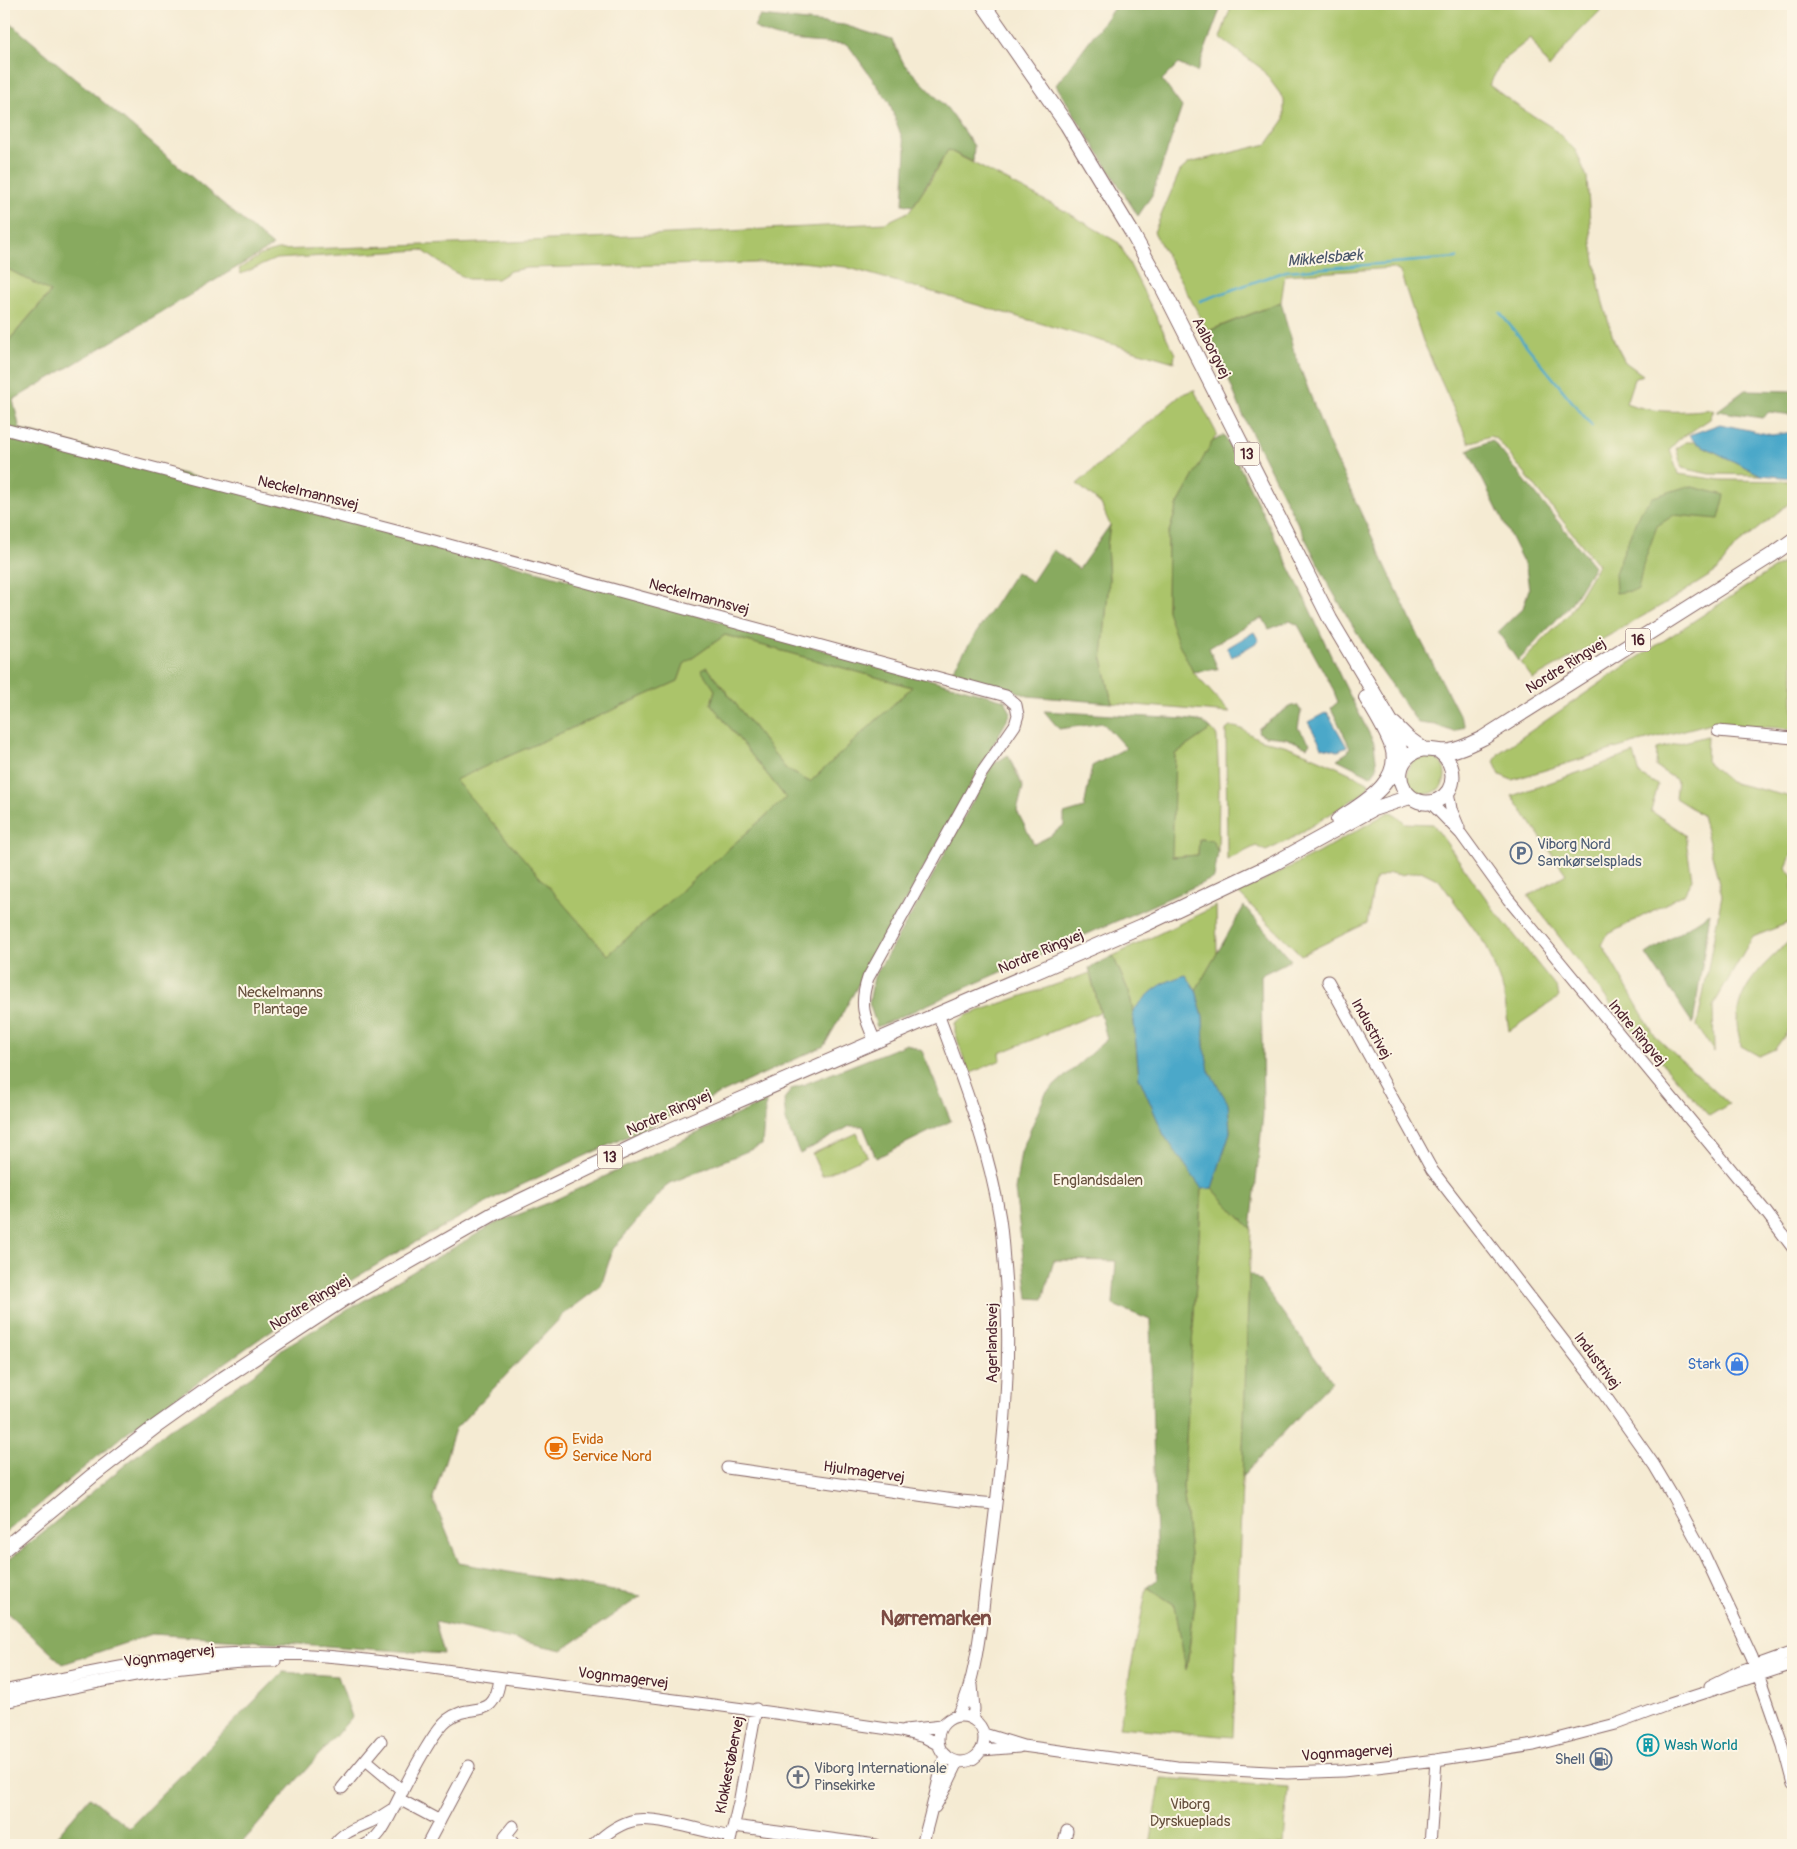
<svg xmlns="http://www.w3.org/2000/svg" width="1797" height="1849" viewBox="0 0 1797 1849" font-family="Pangolin,sans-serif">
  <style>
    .green { fill: #abc46a; stroke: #7a724a }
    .forest { fill: #88aa5e; stroke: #696444; fill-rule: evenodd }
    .water { fill: #4ba8c9; stroke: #4a647a }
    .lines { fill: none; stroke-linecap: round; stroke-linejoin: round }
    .stream { stroke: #4ba8c9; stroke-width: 2.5 }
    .minor-casing { stroke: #866666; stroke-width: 13 }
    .major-casing { stroke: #866666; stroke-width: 16 }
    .minor { stroke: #fff; stroke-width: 11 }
    .major { stroke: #fff; stroke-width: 14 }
    .labels { text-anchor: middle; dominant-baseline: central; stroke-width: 4; stroke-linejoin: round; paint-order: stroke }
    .shield { fill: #fcf5e5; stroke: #7f5f63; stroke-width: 1 }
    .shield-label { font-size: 14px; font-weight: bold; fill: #4a1f2b }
    .street-label { font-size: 15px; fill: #4a1f2b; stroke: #fcf5e5 }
    .service-label { font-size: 15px; fill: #4e5e75; stroke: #fcf5e5; text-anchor: start }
    .park-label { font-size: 15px; fill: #67513e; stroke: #fcf5e5 }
    .shop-label { font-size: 15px; fill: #366cbe; stroke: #fcf5e5; text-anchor: end }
    .food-label { font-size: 15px; fill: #c56008; stroke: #fcf5e5; text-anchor: start }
    .culture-label { font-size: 15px; fill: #0d838f; stroke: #fcf5e5; text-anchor: start }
    .worship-label { font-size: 15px; fill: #5b616d; stroke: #fcf5e5; text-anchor: start }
    .water-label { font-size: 16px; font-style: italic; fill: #4a566a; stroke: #fcf5e5 }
    .district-label { font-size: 20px; font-weight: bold; fill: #7c4c44; stroke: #fcf5e5 }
  </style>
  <rect width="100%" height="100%" fill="#fcf5e5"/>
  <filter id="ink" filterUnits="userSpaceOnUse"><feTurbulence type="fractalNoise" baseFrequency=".02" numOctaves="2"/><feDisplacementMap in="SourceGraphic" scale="10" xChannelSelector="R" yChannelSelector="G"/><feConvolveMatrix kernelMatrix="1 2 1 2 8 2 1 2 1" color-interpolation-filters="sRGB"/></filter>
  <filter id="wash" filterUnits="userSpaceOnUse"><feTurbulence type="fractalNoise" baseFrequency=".0096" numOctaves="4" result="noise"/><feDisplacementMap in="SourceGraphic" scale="20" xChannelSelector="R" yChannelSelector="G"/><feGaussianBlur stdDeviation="1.12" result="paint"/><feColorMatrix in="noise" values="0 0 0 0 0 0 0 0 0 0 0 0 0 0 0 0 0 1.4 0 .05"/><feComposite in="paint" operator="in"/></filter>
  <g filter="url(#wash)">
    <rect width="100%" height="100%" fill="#f5ebd3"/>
    <!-- green -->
    <path class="green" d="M1232,4H1607L1575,36L1549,68L1531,38L1503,60L1489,85L1519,107L1553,128L1576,151L1587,177L1591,237L1601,296L1614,341L1625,362L1643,375L1634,379L1626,403C1655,414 1684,412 1714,409L1710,419L1678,440L1670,449L1678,474L1721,480L1793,481V500L1734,548L1717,571L1671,600L1533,679L1521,663L1569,614L1598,565L1497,439L1490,436L1469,443L1423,341L1400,272L1393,268L1285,275L1281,302L1208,331L1154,232L1180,171L1189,163L1267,144L1284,120V99L1261,68L1220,38Z
      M948,150L1063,210L1119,243L1175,354L1174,362L846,267L801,262L527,268L510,271L497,279H468L452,271L422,250L276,259L241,274L239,269L261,255L277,250L511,242L885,223L910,211L930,181Z
      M4,267L51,291L4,346Z
      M1194,390L1217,434L1178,504L1168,535L1167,610L1193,672L1230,713L1112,703L1102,658L1109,580L1107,546L1110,525L1101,504L1077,484L1181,395Z
      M1686,442H1695L1761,475L1709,474L1682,468L1676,448Z
      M1793,556V729L1711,723L1628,745L1512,780L1500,775L1494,762L1499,753L1625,666Z
      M725,635L912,687L810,782L786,769L707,667L702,670L715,690L711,704L786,798L608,955L454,780L678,681L684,664Z
      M1230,727C1243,726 1250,736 1261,740C1269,742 1277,743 1284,745C1312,755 1339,768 1366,781L1369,783L1368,788L1362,794L1289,840L1266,851L1256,846L1227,860L1226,730Z
      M1211,729L1217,736L1219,788L1218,852L1212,840L1199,839L1198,855L1171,857L1175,754Z
      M1707,736L1706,761L1730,782L1791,797L1793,799V850L1786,868L1793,876V921L1753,937L1713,1006L1714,1052L1697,1026L1722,895L1702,815L1675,798L1677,780L1656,767L1657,749Z
      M1634,753L1640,775L1658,785L1651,811L1685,834L1692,879L1684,894L1607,935L1602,945L1655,1036L1729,1104L1709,1116L1616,1011L1528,896L1566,874L1512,796Z
      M1407 775a19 19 0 1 1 38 0a19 19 0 1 1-38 0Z
      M1389,812L1394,813L1405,823L1433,824L1495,911L1557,988L1559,997L1509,1031L1504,993L1487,947L1439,880L1421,871L1400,875L1390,873L1375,879L1367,923L1301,955L1238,893L1318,853Z
      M1216,906L1217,954L1196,990L1186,975C1159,983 1152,990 1133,1011L1129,992L1113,956Z
      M1787,943H1793V1024L1775,1049L1759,1056L1741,1046C1740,1038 1737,1030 1737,1023C1737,987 1763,966 1787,943Z
      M1090,973L1100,1012L1000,1053L1001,1060L969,1074L955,1032V1023L967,1015Z
      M857,1133L867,1156L822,1176L812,1154Z
      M1212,1188L1251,1229L1233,1737L1119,1727L1147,1587L1175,1605L1187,1667L1195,1602L1183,1487L1202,1189Z
      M1161,1778L1288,1787L1284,1845H1150Z"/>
    <!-- forest -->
    <path class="forest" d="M1117,4H1222L1197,72L1178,64L1162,80L1182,107L1152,195L1138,216L1056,85Z
      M760,16L844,25L892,40L904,64L947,108L974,146L973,162L948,150L913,206L903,204L906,149L889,102L851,49L846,44C820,42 775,43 754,27Z
      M4,18L273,246L13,400L20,429L1005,700L1011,713L824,1046L500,1195L398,1252L286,1320L127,1432L4,1534V346L51,292L4,267ZM725,635L912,687L810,782L786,769L707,667L701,670L715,690L711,704L786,798L608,955L455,780L678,681L684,664Z
      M1281,302L1293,349L1328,442L1413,625L1465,726L1454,732L1435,725L1418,723L1372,658L1331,589L1245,420L1209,331Z
      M1745,390L1793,391V415L1769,412L1762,418L1717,411Z
      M1224,435L1305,599L1341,678L1374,743L1377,768L1371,776L1337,759L1348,752L1350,747L1331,708L1338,702L1332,687L1298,625L1290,621L1269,629L1263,618L1249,624L1209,648L1218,669L1193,672L1177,640L1167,611L1168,535L1178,504L1212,442Z
      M1492,440L1594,566L1570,605L1518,661L1498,632L1523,608L1529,589L1526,568L1468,450Z
      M1688,486L1725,495L1719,519L1674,515L1657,526L1643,565L1638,590L1616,593L1615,573L1640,511L1653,497Z
      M1110,525L1107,546L1109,580L1102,658L1112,703L1028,696L1004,686L949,675L1016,572L1032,582L1053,550L1079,569Z
      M1297,705L1301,711L1298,728L1310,743L1307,747L1286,738L1265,736L1258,732L1259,728L1289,707Z
      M1044,711L1184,719L1203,722L1211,729L1175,754L1172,857L1198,855L1199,839L1212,840L1218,852L1214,878L877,1027L869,1003L874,977L917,905L992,765L1008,755L1023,787L1017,811L1034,844L1050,836L1064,825V814L1084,808L1092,766L1126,748L1103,723L1059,729Z
      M1244,906L1291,960L1261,975L1263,1115L1251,1229L1212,1188L1230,1132L1228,1104L1209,1071L1204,1046L1203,1017L1196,990Z
      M1710,913L1693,1024L1646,954Z
      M1113,956L1129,992L1133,1011L1139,1077L1164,1135L1202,1189L1183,1487L1195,1602L1186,1670L1175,1605L1147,1587L1157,1580L1150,1320L1113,1305L1116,1261L1054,1260L1043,1299L1028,1298L1015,1190L1021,1152L1046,1093L1107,1039L1089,968Z
      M907,1044L922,1051L951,1121L876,1158L863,1126H850L800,1154L786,1123L784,1099L792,1089Z
      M766,1101L762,1145L668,1184L613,1249L601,1286L564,1314L455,1429L433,1499L459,1563L641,1596L562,1650L435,1622L444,1654L152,1634L63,1664L4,1610V1564L169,1429L188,1419L253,1375L283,1348L494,1224L548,1203Z
      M1249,1273L1259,1280L1332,1381L1242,1477Z
      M283,1672L338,1676L352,1717L240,1845H49L90,1797L129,1828Z"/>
    <!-- water -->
    <path class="water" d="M1720,424L1772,435L1793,432V478L1761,475L1695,442L1689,435Z
      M1254,632L1259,641L1232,657L1227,648Z
      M1327,712L1347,747L1338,751L1322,747L1308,722Z
      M1186,975L1196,990L1203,1017L1204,1046L1209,1071L1228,1103L1230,1132L1212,1188L1202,1189L1164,1135L1139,1077L1133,1011C1152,990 1159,983 1186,975Z"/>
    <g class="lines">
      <!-- stream -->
      <path class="stream" d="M1200,301L1286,271L1457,258
        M1500,313L1592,426"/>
    </g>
  </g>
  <g filter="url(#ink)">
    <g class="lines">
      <!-- minor casing -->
      <g class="minor-casing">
        <path id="minor" d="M4,429L427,539L1006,696L1016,705L1018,715L1015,725L981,774L868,978C859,1004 864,1017 875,1041
          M1718,731L1793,738
          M1448,792L1451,809L1459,828
          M1430,802L1461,834L1508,899L1766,1212L1793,1248
          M1328,981L1432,1170L1594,1380L1654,1465L1673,1497L1704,1554L1752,1657L1783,1746L1793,1784
          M938,1014C963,1081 989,1148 1000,1219C1002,1233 1003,1247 1004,1261C1014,1364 1002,1459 989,1561C982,1609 979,1674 958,1716
          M727,1468L961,1501L996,1504
          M972,1685L974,1709L973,1718
          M1710,1686L1740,1671L1793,1652
          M4,1691C87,1673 170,1653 255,1653C338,1653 422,1667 504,1678C636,1695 769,1711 901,1731L924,1737L939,1745
          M4,1702C93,1683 183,1662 275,1661
          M938 1739a23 23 0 1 1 46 0a23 23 0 1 1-46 0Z
          M905,1730L942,1726
          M984,1734L1023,1746L1177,1767L1287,1773L1343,1771L1436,1760L1534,1745L1616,1724L1667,1705L1793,1664
          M982,1750L1019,1747
          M366,1760L403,1791
          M342,1788L381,1741
          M399,1799L440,1821
          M935,1807L944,1791L958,1762
          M513,1826L505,1836L516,1845
          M734,1826L876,1845
          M334,1845C344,1831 355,1829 370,1822C378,1819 386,1813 394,1808
          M365,1845C381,1838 387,1820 395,1806C405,1786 431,1733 447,1720C472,1700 494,1724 500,1678
          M427,1845L469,1766
          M594,1845C605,1834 620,1823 636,1820C660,1817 706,1832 731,1837
          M729,1845L740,1798L756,1709
          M922,1845C931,1815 937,1785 945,1755
          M1063,1845L1067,1831
          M1430,1845L1436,1760"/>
      </g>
      <!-- major casing -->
      <g class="major-casing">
        <path id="major" d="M983,4L1067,125L1131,231L1163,289L1330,619L1390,720L1404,761
          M1394,724L1408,738L1423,749
          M1440,752C1456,764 1458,790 1438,800C1410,813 1386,774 1410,755C1423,744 1436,753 1450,751C1462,749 1472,743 1483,738L1772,555L1793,540
          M1338,820C1361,804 1403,783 1392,747C1386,730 1375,713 1366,698
          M4,1549L92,1476L155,1427L221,1380L344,1299L493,1214L645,1141L1142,926L1273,864L1373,809L1410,797"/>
      </g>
      <!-- minor -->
      <use href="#minor" class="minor"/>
      <!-- major -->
      <use href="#major" class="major"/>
    </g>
  </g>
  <!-- icons -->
  <defs>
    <g id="parking-ring" transform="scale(1.125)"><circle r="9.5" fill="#fcf5e5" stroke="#5c6f8a" stroke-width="1.5"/><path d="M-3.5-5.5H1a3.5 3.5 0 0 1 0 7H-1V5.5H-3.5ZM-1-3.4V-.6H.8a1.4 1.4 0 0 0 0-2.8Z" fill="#5c6f8a"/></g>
    <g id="shop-ring" transform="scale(1.125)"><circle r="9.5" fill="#fcf5e5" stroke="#3f7fe0" stroke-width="1.5"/><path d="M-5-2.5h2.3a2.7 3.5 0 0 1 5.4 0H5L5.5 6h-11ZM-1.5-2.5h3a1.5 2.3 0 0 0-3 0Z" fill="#3f7fe0"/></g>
    <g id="cafe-ring" transform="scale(1.125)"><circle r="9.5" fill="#fcf5e5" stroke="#e8710a" stroke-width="1.5"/><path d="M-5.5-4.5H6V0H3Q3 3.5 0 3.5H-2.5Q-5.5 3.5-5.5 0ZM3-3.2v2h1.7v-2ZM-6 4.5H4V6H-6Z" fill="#e8710a"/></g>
    <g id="building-ring" transform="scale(1.125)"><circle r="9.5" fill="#fcf5e5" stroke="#0f9aa8" stroke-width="1.5"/><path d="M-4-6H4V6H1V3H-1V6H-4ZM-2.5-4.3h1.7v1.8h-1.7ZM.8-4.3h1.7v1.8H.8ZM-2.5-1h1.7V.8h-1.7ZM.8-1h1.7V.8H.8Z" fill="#0f9aa8"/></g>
    <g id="fuel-ring" transform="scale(1.125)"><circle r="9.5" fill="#fcf5e5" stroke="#5c6f8a" stroke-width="1.5"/><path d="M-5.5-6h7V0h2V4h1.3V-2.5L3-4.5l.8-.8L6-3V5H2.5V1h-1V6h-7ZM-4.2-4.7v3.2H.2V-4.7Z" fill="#5c6f8a"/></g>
    <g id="church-ring" transform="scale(1.125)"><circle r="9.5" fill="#fcf5e5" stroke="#6b7280" stroke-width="1.5"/><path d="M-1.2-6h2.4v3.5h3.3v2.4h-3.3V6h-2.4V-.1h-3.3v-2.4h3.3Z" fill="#6b7280"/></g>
  </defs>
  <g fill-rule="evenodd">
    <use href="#parking-ring" x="1521" y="853"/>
    <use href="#shop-ring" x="1737" y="1364"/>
    <use href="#cafe-ring" x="556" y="1448"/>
    <use href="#building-ring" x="1648" y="1745"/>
    <use href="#fuel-ring" x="1601" y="1759"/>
    <use href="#church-ring" x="798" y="1777"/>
  </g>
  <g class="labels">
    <!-- shield labels -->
    <g class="shield">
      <rect x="1234.5" y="442.5" width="25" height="23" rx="4"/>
      <rect x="1625.5" y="628.5" width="25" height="23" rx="4"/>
      <rect x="597.5" y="1145.5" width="25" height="23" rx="4"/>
    </g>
    <g class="shield-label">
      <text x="1247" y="454">13</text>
      <text x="1638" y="640">16</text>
      <text x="610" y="1157">13</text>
    </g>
    <!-- street labels -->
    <g class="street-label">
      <text transform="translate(1211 348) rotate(63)">Aalborgvej</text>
      <text transform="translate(308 493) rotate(14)">Neckelmannsvej</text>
      <text transform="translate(699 597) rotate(15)">Neckelmannsvej</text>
      <text transform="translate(1566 666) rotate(-32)">Nordre Ringvej</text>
      <text transform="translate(1041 952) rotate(-23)">Nordre Ringvej</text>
      <text transform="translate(1371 1029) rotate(61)">Industrivej</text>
      <text transform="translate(1637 1033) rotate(50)">Indre Ringvej</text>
      <text transform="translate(669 1113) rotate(-24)">Nordre Ringvej</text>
      <text transform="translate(310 1303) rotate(-32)">Nordre Ringvej</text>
      <text transform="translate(992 1343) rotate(-90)">Agerlandsvej</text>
      <text transform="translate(1597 1361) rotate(53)">Industrivej</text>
      <text transform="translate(864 1472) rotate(8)">Hjulmagervej</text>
      <text transform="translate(169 1656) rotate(-8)">Vognmagervej</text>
      <text transform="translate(623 1678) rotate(7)">Vognmagervej</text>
      <text transform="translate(1347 1753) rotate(-4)">Vognmagervej</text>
      <text transform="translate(730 1765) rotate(-79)">Klokkestøbervej</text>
    </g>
    <!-- service labels -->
    <g class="service-label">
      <text x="1537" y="844">Viborg Nord<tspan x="1537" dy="17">Samkørselsplads</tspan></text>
      <text x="1585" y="1759" text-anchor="end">Shell</text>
    </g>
    <!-- park labels -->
    <g class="park-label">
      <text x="280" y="992">Neckelmanns<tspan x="280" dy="17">Plantage</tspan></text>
      <text x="1098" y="1180">Englandsdalen</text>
      <text x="1190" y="1804">Viborg<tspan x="1190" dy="17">Dyrskueplads</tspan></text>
    </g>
    <!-- shop labels -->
    <g class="shop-label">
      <text x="1721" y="1364">Stark</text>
    </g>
    <!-- food labels -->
    <g class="food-label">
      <text x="572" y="1439">Evida<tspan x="572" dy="17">Service Nord</tspan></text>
    </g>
    <!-- culture labels -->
    <g class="culture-label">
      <text x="1664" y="1745">Wash World</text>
    </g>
    <!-- worship labels -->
    <g class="worship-label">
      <text x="814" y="1768">Viborg Internationale<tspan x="814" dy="17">Pinsekirke</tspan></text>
    </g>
    <!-- water labels -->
    <g class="water-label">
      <text transform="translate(1325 258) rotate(-5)">Mikkelsbæk</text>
    </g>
    <!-- district labels -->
    <g class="district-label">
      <text x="936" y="1618">Nørremarken</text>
    </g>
  </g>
  <!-- margin -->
  <rect width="1797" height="1849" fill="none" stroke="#fcf5e5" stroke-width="20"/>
</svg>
